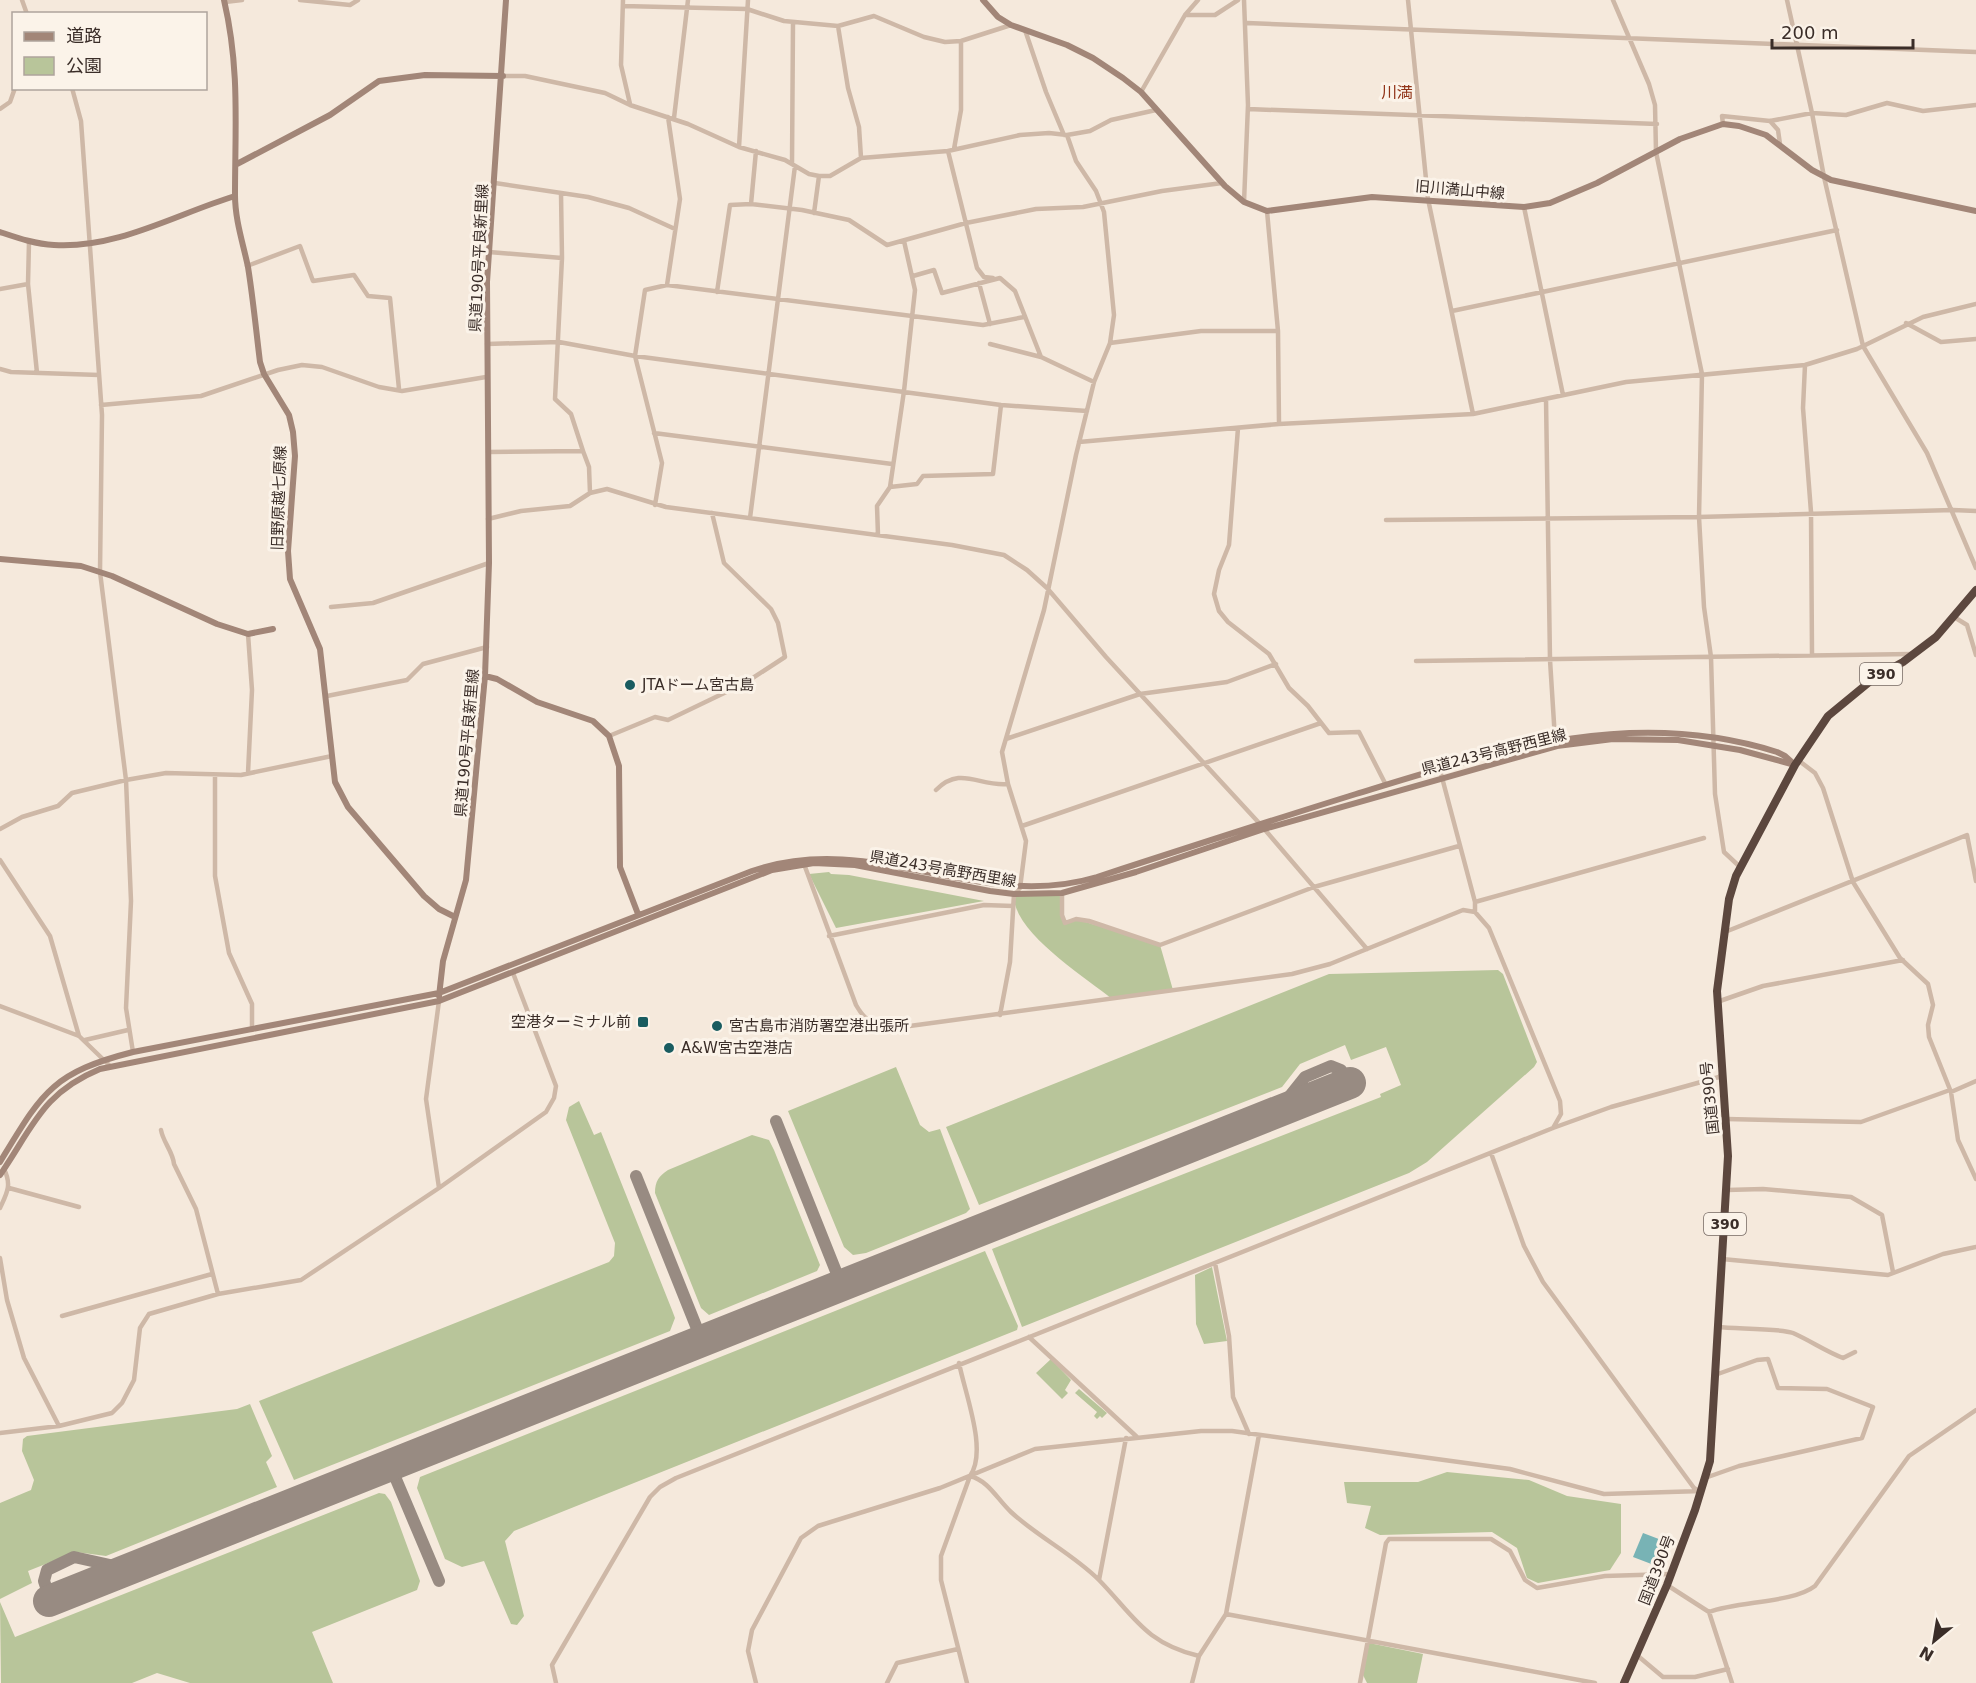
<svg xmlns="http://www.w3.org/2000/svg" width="1976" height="1683" viewBox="0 0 1976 1683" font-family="'DejaVu Sans','Noto Sans JP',sans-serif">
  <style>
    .green { fill: #b8c59a }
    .water { fill: #78b3b5 }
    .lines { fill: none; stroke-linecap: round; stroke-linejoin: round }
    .taxiway { stroke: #988b82; stroke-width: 12 }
    .runway { stroke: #988b82; stroke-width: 32 }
    .street { stroke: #ceb8a7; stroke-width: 4.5 }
    .secondary { stroke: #a28678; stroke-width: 6 }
    .highway { stroke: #5c473e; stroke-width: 8 }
    .poi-dot { fill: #195c60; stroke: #fbf3e9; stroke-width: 2 }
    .labels { text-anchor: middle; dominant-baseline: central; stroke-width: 6; stroke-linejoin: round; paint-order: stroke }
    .shield { fill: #fbf3e9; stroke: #746862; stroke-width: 1.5 }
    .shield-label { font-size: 14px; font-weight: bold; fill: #3a2d28 }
    .street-label { font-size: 15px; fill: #3a2d28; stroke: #fbf3e9 }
    .poi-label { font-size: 15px; fill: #3a2d28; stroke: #fbf3e9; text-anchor: start }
    .neighbourhood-label { font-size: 16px; fill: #913419; stroke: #fbf3e9 }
  </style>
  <rect width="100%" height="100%" fill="#f5e9dc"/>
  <!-- green -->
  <path class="green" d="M829,872L831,874L849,875L984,901L836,928L809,874Z
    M1062,893V915L1065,923L1076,919L1160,945L1173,990L1112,999C1085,977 1011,931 1014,894Z
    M1498,970L1503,974L1537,1062L1534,1067L1427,1162L1409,1173L1022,1327L992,1249L1381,1097L1380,1094L1401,1085L1386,1047L1351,1060L1345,1045L1300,1064L1282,1087L979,1205L946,1127L1329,974Z
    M896,1067L920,1125L929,1132L940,1129L970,1209L966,1213L866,1253L853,1255L844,1247L788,1111Z
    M579,1101L594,1135L601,1132L672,1310L675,1318L670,1331L294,1480L259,1401L609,1262L614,1256L615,1243L566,1120L569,1107Z
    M752,1135L769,1140L774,1150L820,1265L817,1271L709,1315L701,1308L655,1193C655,1181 659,1176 668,1170Z
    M985,1251L1018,1326L1017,1330L514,1531L505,1541L524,1616L517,1625L511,1624L484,1561L462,1567L445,1559L417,1488L420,1477Z
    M1212,1267L1227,1341L1204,1344L1196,1324L1195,1275Z
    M1051,1359L1071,1380L1065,1390L1068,1393L1062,1399L1036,1373Z
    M1079,1389L1107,1413L1102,1418L1100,1416L1097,1419L1094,1416L1097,1412L1075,1393Z
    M250,1404L272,1456L266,1462L277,1487L106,1556L76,1552L28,1571L32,1583L0,1599V1503L31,1490L34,1480L22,1451L23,1439L27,1436L237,1409Z
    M1447,1472L1529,1480L1567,1496L1621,1504V1553L1610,1570L1538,1583L1527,1578L1517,1548L1492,1532L1380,1535L1365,1528L1371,1506L1347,1503L1344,1482H1418Z
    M379,1493L385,1494L391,1502L420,1581L417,1590L312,1632L333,1683H190L157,1673L132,1683H1L0,1602L15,1637Z
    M1369,1643L1423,1654L1417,1683H1367L1363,1675Z"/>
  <!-- water -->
  <path class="water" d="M1643,1533L1664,1541L1654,1565L1633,1557Z"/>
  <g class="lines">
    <!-- taxiway -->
    <path class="taxiway" d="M1277,1112L1305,1077L1331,1066L1341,1070L1345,1079L1338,1088
      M776,1121L841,1284
      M636,1176L702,1341
      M390,1465L439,1581
      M61,1596L47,1590L44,1581L47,1570L74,1557L128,1569"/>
    <!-- runway -->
    <path class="runway" d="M49,1601L1350,1083"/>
    <!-- street -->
    <path class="street" d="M22,0L27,14
      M300,0L350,5L358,0
      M623,0L621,65L630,104
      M1244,0L1248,105L1244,202
      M1408,0L1428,199L1473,414
      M1613,0L1649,84L1655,105L1656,152L1702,374L1699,517L1704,607L1711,657L1715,794L1724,852L1739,866
      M1787,0L1812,113L1824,177L1863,346L1927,453L1976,568
      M225,2L242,0
      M623,6L747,9L784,21L838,26L874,16L924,37L945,42L961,41L1011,25
      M1185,15H1215L1238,0
      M1247,23L1976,52
      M838,26L848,88L859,127L861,158
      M1025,30L1046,92L1064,135
      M503,76H525L605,93L630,105L688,124L739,147L785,160L809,174L819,176H830L861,158L948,151L1020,135L1049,133L1067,135L1090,131L1111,120L1156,110
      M72,88L81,121L102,415L100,572L126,780L131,901L126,1008L133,1052
      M1141,92L1185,15L1198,0
      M0,109L10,102L15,88
      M1248,109L1657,124
      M674,118L688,0
      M1770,121L1778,130L1780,144
      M1723,124L1722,116L1770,121L1812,113L1846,115L1887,103L1923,111L1976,105
      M739,147L748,0
      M954,149L961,110V41
      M756,151L751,204L802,210L849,220L887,245L966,223L1036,209L1083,207L1162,191L1222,183
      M948,151L977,268L984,277L993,278
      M792,163L793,22
      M495,183L588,197L629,208L675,229
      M561,193L562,258L555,399L571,414L583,451
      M1524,207L1563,395
      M1267,211L1278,331L1279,424
      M814,213L819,176
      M29,242L28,284L37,373
      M489,252L562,258
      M247,266L300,246L313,281L354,275L368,296L390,298L399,389
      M913,276L934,270L942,293L1000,278L1015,291L1041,357
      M979,283L990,324
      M667,285L680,199L668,117
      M0,289L28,284
      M717,292L730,205L751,204
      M1452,311L1837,230
      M1906,323L1941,342L1976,339
      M1110,343L1201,331H1278
      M487,344L559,342L635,356L1001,405L1087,411
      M990,344L1041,357L1094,382
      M1805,365L1803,408L1811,512L1812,654
      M0,369L11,372L99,375
      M1546,399L1550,660L1555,739
      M101,405L201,396L278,370L302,365L322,367L379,387L402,391L486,377
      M1238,428L1229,545L1219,570L1214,594L1219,611L1228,622L1269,654L1289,688L1308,706L1329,733L1359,732L1386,785
      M654,433L892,464
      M1079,442L1279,424L1473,414L1626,382L1805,365L1857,349L1923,317L1976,304
      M488,452L583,451L589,467L590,493
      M890,487L917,484L923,476L993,474L1001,405
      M655,505L662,463L635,356L645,290L667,285L983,325L1024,317
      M750,518L795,166
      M488,519L521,511L570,506L590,493L607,489L666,507L952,545L1004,555L1027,570L1047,588L1106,657L1260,824L1367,949
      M1386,520L1699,517L1953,510L1976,511
      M878,535L877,506L890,487L904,391L915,290L904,241
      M331,607L373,603L489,563
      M1954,617L1967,625L1976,655
      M1416,661L1911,654
      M327,696L407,680L423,664L487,647
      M609,736L655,717L668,720L745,683L785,657L778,623L771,609L724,563L712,513
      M1006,739L1140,694L1227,682L1276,664
      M1798,760L1815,773L1823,788L1853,882L1900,958L1928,984L1933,1005L1928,1025L1929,1037L1951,1092L1958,1140L1976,1179
      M1440,770L1475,902V912
      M248,773L252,690L248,634
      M215,775V876L229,953L252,1004V1030
      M936,790C961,765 979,787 1008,784
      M1022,826L1321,723
      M0,829L22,817L58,806L72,793L126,780L166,773L241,775L332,756
      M0,860L50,936L79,1036
      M804,864L856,1005C866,1023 876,1026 895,1028L1292,974L1330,964L1463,910L1475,912L1489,928L1560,1101L1561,1114L1553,1128
      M1062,893V915L1065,923L1076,919L1089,921L1160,945L1314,887L1459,846
      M1475,902L1704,838
      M1725,932L1967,835L1976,881
      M829,936L984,905L1013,906
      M439,1001L426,1099L439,1188
      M1717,1002L1763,986L1903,960
      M0,1006L79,1036L109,1065
      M1000,1015L1010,962L1014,894L1020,888L1026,841L1008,784L1002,752L1044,610L1076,455L1094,382L1110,343L1114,315L1104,212L1096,191L1076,161L1067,135
      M85,1040L128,1030
      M1951,1092L1976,1081
      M1727,1119L1861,1122L1950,1090
      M161,1130C163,1142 173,1152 174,1164L196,1209L218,1294
      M1491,1153L1524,1246L1543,1282L1694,1488L1699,1491
      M9,1188L79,1207
      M1727,1190L1763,1189L1851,1197L1882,1215L1893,1272
      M0,1208C7,1193 12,1185 4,1169
      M0,1258L7,1300L24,1358L59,1426
      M1722,1259L1888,1275L1943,1254L1976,1247
      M1215,1263L1229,1336L1233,1397L1249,1434
      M62,1316L212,1274
      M1718,1327C1735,1329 1780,1328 1793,1333C1811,1341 1825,1351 1843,1358L1855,1352
      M1029,1337L1137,1437
      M959,1363C965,1394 988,1451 970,1476L941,1556V1580L967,1683
      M0,1433L59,1426L112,1413L122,1403L134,1380L140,1328L149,1314L218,1294L301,1280L439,1188L546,1112L554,1098L556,1086L513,973
      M970,1476C989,1481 997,1499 1011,1512C1038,1537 1073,1554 1099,1580C1134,1616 1145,1643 1199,1656
      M1705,1478L1739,1466L1862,1438L1873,1407L1827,1389L1778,1388L1768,1359L1757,1360L1715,1375
      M1099,1580L1126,1438
      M1667,1585L1709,1612L1732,1683
      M1709,1612C1739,1601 1793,1603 1815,1586L1909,1456L1976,1410
      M1226,1614L1595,1683
      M1638,1656L1663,1677H1695L1728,1669
      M556,1683L552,1665L650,1497L660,1487L676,1478L1553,1128L1611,1107L1719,1077L1722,1073
      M756,1683L748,1651L752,1630L801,1538L818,1526L940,1488L1035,1449L1201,1431H1232L1510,1469L1604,1494L1702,1491
      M887,1683L897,1663L958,1649
      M1192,1683L1199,1656L1226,1614L1259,1435
      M1360,1683L1386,1543L1389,1539H1491L1510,1551L1525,1580L1537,1588L1605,1576L1670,1574"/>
    <!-- secondary -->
    <path class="secondary" d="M224,0C240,68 235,127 235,195C235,220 243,243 248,267C253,298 256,330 260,362L264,374L289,415L293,432L295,456L288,551L290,579L320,649L335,782L348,807L424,896L439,909L455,917
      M983,0L998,17L1011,25L1067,45L1093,58L1123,78L1141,92L1225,186L1244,202L1267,211L1372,197L1524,207L1550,203L1597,183L1680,139L1723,124L1739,126L1766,135L1812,170L1831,180L1976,211
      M237,164L330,115L379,81L425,75L503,76
      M0,232C18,238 35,244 54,245C117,249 176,214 235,196
      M0,559L81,566L112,576L217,624L248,634L273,629
      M485,676L497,679L537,702L593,721L609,736L619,766L620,867L638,914
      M439,996L443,961L466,880L485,676L489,563L487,282L506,0
      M0,1162C42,1093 51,1073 133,1052L439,993L752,871C873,829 977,913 1097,877C1183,849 1269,821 1356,794C1496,751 1631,706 1777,752L1785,756L1795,765
      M0,1175C33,1127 42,1093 100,1069L439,1001L772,870L814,863L855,865L990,891L1014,894L1062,893L1136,872L1264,829L1557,746L1613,739L1678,740L1740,750L1795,765"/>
    <!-- highway -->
    <path class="highway" d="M1624,1683L1667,1585L1695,1510L1710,1461L1728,1156L1717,991L1729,899L1736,876L1795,765L1828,716L1873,679L1903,662L1936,637L1976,590"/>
  </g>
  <!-- markers -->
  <g class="poi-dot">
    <circle cx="630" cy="685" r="6"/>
    <rect x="637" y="1016" width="12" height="12" rx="3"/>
    <circle cx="717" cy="1026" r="6"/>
    <circle cx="669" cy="1048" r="6"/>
  </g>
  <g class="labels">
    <!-- shield labels -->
    <g class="shield">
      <rect x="1860" y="663" width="42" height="22" rx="4.5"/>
      <rect x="1704" y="1213" width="42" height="22" rx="4.5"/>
    </g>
    <g class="shield-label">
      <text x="1881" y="674">390</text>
      <text x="1725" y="1224">390</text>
    </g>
    <!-- street labels -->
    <g class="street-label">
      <text transform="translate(1460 190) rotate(5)">旧川満山中線</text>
      <text transform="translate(479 258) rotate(-87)">県道190号平良新里線</text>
      <text transform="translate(279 498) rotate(-88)">旧野原越七原線</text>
      <text transform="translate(467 743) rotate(-85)">県道190号平良新里線</text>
      <text transform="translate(1494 752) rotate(-14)">県道243号高野西里線</text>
      <text transform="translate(943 869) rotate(10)">県道243号高野西里線</text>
      <text transform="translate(1710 1098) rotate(-96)">国道390号</text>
      <text transform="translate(1657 1570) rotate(-69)">国道390号</text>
    </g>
    <!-- poi labels -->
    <g class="poi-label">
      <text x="642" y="685">JTAドーム宮古島</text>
      <text x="631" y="1022" text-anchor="end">空港ターミナル前</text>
      <text x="729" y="1026">宮古島市消防署空港出張所</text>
      <text x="681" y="1048">A&amp;W宮古空港店</text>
    </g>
    <!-- neighbourhood labels -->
    <g class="neighbourhood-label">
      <text x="1397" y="92">川満</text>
    </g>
  </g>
  <!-- legend -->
  <rect x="12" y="12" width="195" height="78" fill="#fbf3e9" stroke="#aea49c" stroke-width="1.5"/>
  <rect x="24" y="32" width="30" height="9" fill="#a28678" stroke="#aea49c" stroke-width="1.5"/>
  <text x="66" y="42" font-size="18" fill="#3a2d28">道路</text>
  <rect x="24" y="57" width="30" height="18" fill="#b8c59a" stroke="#aea49c" stroke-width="1.5"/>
  <text x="66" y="72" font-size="18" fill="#3a2d28">公園</text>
  <!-- north arrow -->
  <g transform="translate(1934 1641) rotate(210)" stroke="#fbf3e9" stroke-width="4.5" paint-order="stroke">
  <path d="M0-4.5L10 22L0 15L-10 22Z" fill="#3a2d28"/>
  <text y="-9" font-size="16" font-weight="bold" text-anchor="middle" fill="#3a2d28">N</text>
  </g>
  <!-- scale -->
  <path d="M1772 39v9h141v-9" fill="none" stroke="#3a2d28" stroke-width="3"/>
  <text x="1781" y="39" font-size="18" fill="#3a2d28" stroke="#fbf3e9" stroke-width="4.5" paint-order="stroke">200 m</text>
</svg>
